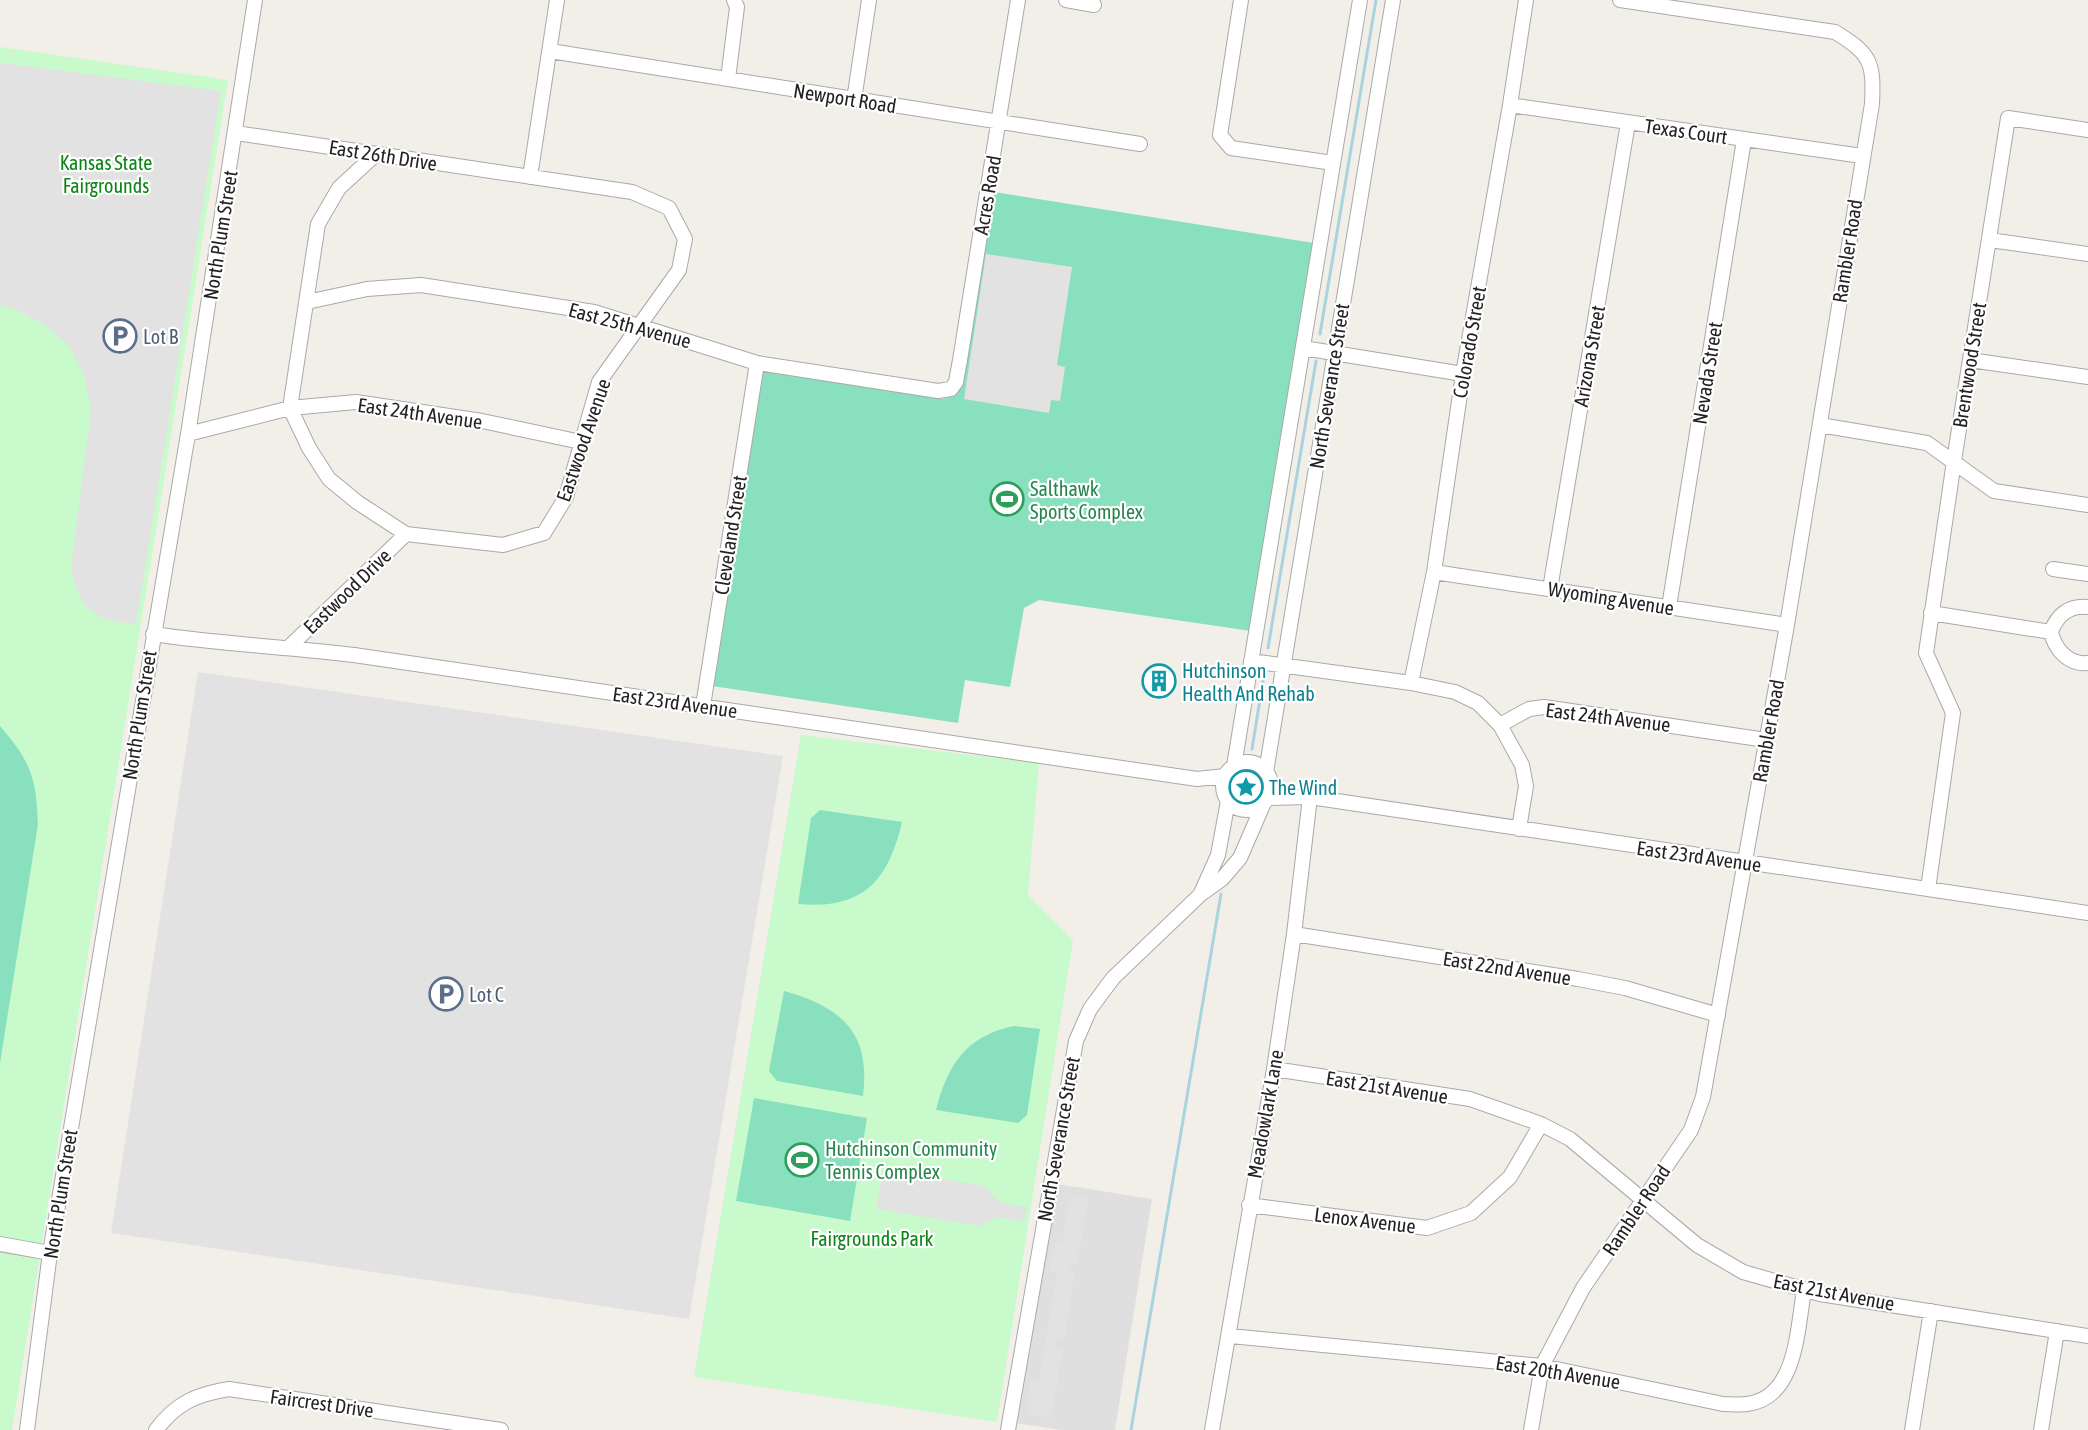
<svg xmlns="http://www.w3.org/2000/svg" width="2088" height="1430" viewBox="0 0 2088 1430" font-family="'Asap Condensed',sans-serif">
  <style>
    .residential { fill: #e0dfdf }
    .park { fill: #c8facc }
    .pitch { fill: #88e0be }
    .parking { fill: #e2e2e2 }
    .lines { fill: none; stroke-linecap: round; stroke-linejoin: round }
    .stream { stroke: #aad3df; stroke-width: 3 }
    .minor-casing { stroke: #a9a9a9; stroke-width: 16 }
    .minor { stroke: #fff; stroke-width: 14 }
    .labels { text-anchor: middle; dominant-baseline: central; stroke-width: 4.5; stroke-linejoin: round; paint-order: stroke }
    .street-label { font-size: 20px; fill: #222; stroke: #fff }
    .park-label { font-size: 20px; fill: #0c8416; stroke: #fff }
    .service-label { font-size: 20px; fill: #4e5e75; stroke: #fff; text-anchor: start }
    .leisure-label { font-size: 20px; fill: #27864d; stroke: #fff; text-anchor: start }
    .culture-label { font-size: 20px; fill: #0d838f; stroke: #fff; text-anchor: start }
  </style>
  <rect width="100%" height="100%" fill="#f2efe9"/>
  <!-- residential -->
  <path class="residential" d="M1057,1184L1152,1199L1115,1430H1062L1015,1423Z"/>
  <!-- park -->
  <path class="park" d="M0,47L228,80L12,1430H0Z
    M801,735L1039,763L1028,895L1073,940L997,1422L694,1377Z"/>
  <!-- pitch -->
  <path class="pitch" d="M994,192L1314,243L1251,631L1039,600L1024,608L1010,687L965,680L958,723L712,686L763,373L771,371L942,399C954,397 961,391 964,379Z
    M0,726C31,762 36,777 38,824L0,1063Z
    M820,810L902,822C888,882 862,910 798,904L811,818Z
    M784,991C842,1007 871,1033 863,1096L777,1081L769,1071Z
    M1014,1026L1040,1029L1027,1115L1018,1123L936,1110C948,1064 966,1036 1014,1026Z
    M754,1098L867,1118L850,1221L736,1201Z"/>
  <!-- parking -->
  <path class="parking" d="M0,63L221,91L136,625L104,619L86,607L76,588L71,565L91,412L84,374L69,346L47,326L13,308L0,306Z
    M986,254L1072,267L1057,365L1065,367L1060,401L1051,400L1049,413L964,399Z
    M198,672L783,756L689,1319L111,1233Z
    M883,1170L986,1186L992,1196L1003,1203L1027,1208L1024,1221L999,1217L980,1226L876,1209Z
    M1070,1196L1088,1199L1077,1263H1070L1068,1270L1075,1272L1064,1340H1057L1056,1347L1063,1348L1051,1418L1026,1414L1031,1382H1039L1057,1273L1049,1271L1054,1243L1062,1242Z"/>
  <g class="lines">
    <!-- stream -->
    <path class="stream" d="M1320,334L1376,0
      M1268,648L1316,361
      M1252,749L1264,675
      M1131,1430L1221,894"/>
    <!-- minor casing -->
    <g class="minor-casing">
      <path id="minor" d="M1066,0L1094,5
        M1241,0L1220,135L1231,148L1333,163
        M550,51L1140,144
        M728,79L737,7L734,0
        M854,100L869,0
        M1510,105L1862,156
        M236,133L632,192L669,208L685,239L679,270L599,382L566,497L544,533L503,545L406,534L357,502L329,479L309,448L290,408L318,224L339,188L376,154
        M530,177L557,0
        M1990,240L2088,254
        M307,302L367,289L421,285L594,312L757,363L938,391L951,389L956,382L960,360L1018,0
        M1303,348L1463,374
        M1970,360L2088,377
        M1820,425L1927,443L1994,491L2088,505
        M188,434L290,408L356,402L482,421L581,442
        M2053,569L2088,574
        M1434,572L1787,625
        M1550,589L1628,123
        M1669,607L1744,140
        M2088,607C2069,605 2057,615 2051,632C2055,650 2069,665 2088,663
        M1931,613L2051,632
        M153,634C220,644 287,647 354,655L1197,779L1225,776
        M288,648L406,534
        M1251,661L1411,683L1455,692L1478,703L1500,725L1529,709L1544,707L1766,740
        M1411,683L1434,572L1463,374L1510,105L1526,0
        M703,706L757,363
        M1500,725L1522,765L1526,786L1519,829
        M1223 786a24 24 0 1 1 48 0a24 24 0 1 1-48 0Z
        M1234,766L1360,0
        M1266,772L1393,0
        M1268,798L1310,797L2088,913
        M1928,889L1953,713L1926,653L1954,461L2008,118L2088,130
        M1201,893L1218,855L1228,801
        M1294,934L1578,979L1625,988L1718,1015
        M1274,1069L1470,1099L1541,1124L1570,1139L1697,1245L1743,1272L1820,1294L2088,1336
        M1249,1205L1427,1228L1471,1213L1510,1177L1541,1124
        M0,1244L50,1253
        M1230,1336L1542,1366L1723,1404C1731,1404 1740,1405 1747,1404C1797,1398 1797,1329 1804,1291
        M27,1430L50,1253L188,434L255,0
        M156,1430C176,1403 197,1394 229,1389L501,1430
        M1008,1430L1076,1041L1090,1009L1113,978L1201,894L1222,879L1240,858L1263,805
        M1212,1430L1274,1069L1294,934L1310,797
        M1531,1430L1542,1366L1583,1288L1691,1130L1703,1097L1787,625L1872,104C1874,62 1871,54 1835,32L1620,0
        M1912,1430L1931,1311
        M2041,1430L2057,1331"/>
    </g>
    <!-- minor -->
    <use href="#minor" class="minor"/>
  </g>
  <!-- icons -->
  <defs>
    <g id="parking-ring" transform="scale(1.725)"><circle r="9.5" fill="#fff" stroke="#5c6f8a" stroke-width="1.5"/><path d="M-3.5-5.5H1a3.5 3.5 0 0 1 0 7H-1V5.5H-3.5ZM-1-3.4V-.6H.8a1.4 1.4 0 0 0 0-2.8Z" fill="#5c6f8a"/></g>
    <g id="stadium-ring" transform="scale(1.725)"><circle r="9.5" fill="#fff" stroke="#2e9e5b" stroke-width="1.5"/><path d="M0-5a6.5 5 0 1 0 0 10a6.5 5 0 1 0 0-10ZM-3.5-1.8h7v3.6h-7Z" fill="#2e9e5b"/></g>
    <g id="building-ring" transform="scale(1.725)"><circle r="9.5" fill="#fff" stroke="#0f9aa8" stroke-width="1.5"/><path d="M-4-6H4V6H1V3H-1V6H-4ZM-2.5-4.3h1.7v1.8h-1.7ZM.8-4.3h1.7v1.8H.8ZM-2.5-1h1.7V.8h-1.7ZM.8-1h1.7V.8H.8Z" fill="#0f9aa8"/></g>
    <g id="sight-ring" transform="scale(1.725)"><circle r="9.5" fill="#fff" stroke="#0f9aa8" stroke-width="1.5"/><path d="M0-6L1.8-2.2L6-1.7L2.9 1.2L3.7 5.4L0 3.3L-3.7 5.4L-2.9 1.2L-6-1.7L-1.8-2.2Z" fill="#0f9aa8"/></g>
  </defs>
  <g fill-rule="evenodd">
    <use href="#parking-ring" x="120" y="336"/>
    <use href="#stadium-ring" x="1007" y="499"/>
    <use href="#building-ring" x="1159" y="681"/>
    <use href="#sight-ring" x="1246" y="787"/>
    <use href="#parking-ring" x="446" y="994"/>
    <use href="#stadium-ring" x="802" y="1160"/>
  </g>
  <g class="labels">
    <!-- street labels -->
    <g class="street-label">
      <text transform="translate(845 98) rotate(9)">Newport Road</text>
      <text transform="translate(1686 131) rotate(8)">Texas Court</text>
      <text transform="translate(383 155) rotate(9)">East 26th Drive</text>
      <text transform="translate(987 195) rotate(-80)">Acres Road</text>
      <text transform="translate(220 235) rotate(-81)">North Plum Street</text>
      <text transform="translate(1847 251) rotate(-81)">Rambler Road</text>
      <text transform="translate(630 325) rotate(15)">East 25th Avenue</text>
      <text transform="translate(1469 342) rotate(-80)">Colorado Street</text>
      <text transform="translate(1589 356) rotate(-80)">Arizona Street</text>
      <text transform="translate(1969 365) rotate(-81)">Brentwood Street</text>
      <text transform="translate(1707 373) rotate(-81)">Nevada Street</text>
      <text transform="translate(1329 386) rotate(-81)">North Severance Street</text>
      <text transform="translate(420 413) rotate(8)">East 24th Avenue</text>
      <text transform="translate(583 440) rotate(-71)">Eastwood Avenue</text>
      <text transform="translate(730 535) rotate(-81)">Cleveland Street</text>
      <text transform="translate(347 591) rotate(-44)">Eastwood Drive</text>
      <text transform="translate(1611 598) rotate(9)">Wyoming Avenue</text>
      <text transform="translate(675 702) rotate(8)">East 23rd Avenue</text>
      <text transform="translate(139 715) rotate(-81)">North Plum Street</text>
      <text transform="translate(1608 717) rotate(7)">East 24th Avenue</text>
      <text transform="translate(1768 731) rotate(-80)">Rambler Road</text>
      <text transform="translate(1699 856) rotate(8)">East 23rd Avenue</text>
      <text transform="translate(1507 968) rotate(9)">East 22nd Avenue</text>
      <text transform="translate(1387 1087) rotate(9)">East 21st Avenue</text>
      <text transform="translate(1265 1114) rotate(-80)">Meadowlark Lane</text>
      <text transform="translate(1058 1139) rotate(-80)">North Severance Street</text>
      <text transform="translate(60 1194) rotate(-81)">North Plum Street</text>
      <text transform="translate(1636 1210) rotate(-56)">Rambler Road</text>
      <text transform="translate(1365 1220) rotate(7)">Lenox Avenue</text>
      <text transform="translate(1834 1292) rotate(11)">East 21st Avenue</text>
      <text transform="translate(1558 1372) rotate(9)">East 20th Avenue</text>
      <text transform="translate(322 1403) rotate(8)">Faircrest Drive</text>
    </g>
    <!-- park labels -->
    <g class="park-label">
      <text x="106" y="162">Kansas State<tspan x="106" dy="23">Fairgrounds</tspan></text>
      <text x="872" y="1238">Fairgrounds Park</text>
    </g>
    <!-- service labels -->
    <g class="service-label">
      <text x="143" y="336">Lot B</text>
      <text x="469" y="994">Lot C</text>
    </g>
    <!-- leisure labels -->
    <g class="leisure-label">
      <text x="1030" y="488">Salthawk<tspan x="1030" dy="23">Sports Complex</tspan></text>
      <text x="825" y="1148">Hutchinson Community<tspan x="825" dy="23">Tennis Complex</tspan></text>
    </g>
    <!-- culture labels -->
    <g class="culture-label">
      <text x="1182" y="670">Hutchinson<tspan x="1182" dy="23">Health And Rehab</tspan></text>
      <text x="1269" y="787">The Wind</text>
    </g>
  </g>
</svg>
